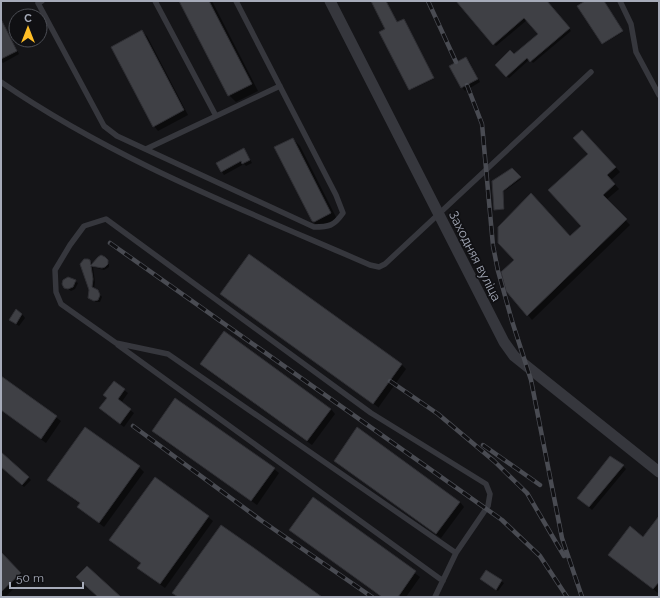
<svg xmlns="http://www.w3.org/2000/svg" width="660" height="598" viewBox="0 0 660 598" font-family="Raleway,sans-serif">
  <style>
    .shadow { fill: #0007 }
    .building { fill: #3f4045; stroke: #2f2f34 }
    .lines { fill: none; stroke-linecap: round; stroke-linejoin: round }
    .service { stroke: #36373d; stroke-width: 5.5 }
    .minor { stroke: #36373d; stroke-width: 11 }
    .rail-casing { stroke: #494b52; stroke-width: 4.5 }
    .rail { stroke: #101013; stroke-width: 3; stroke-dasharray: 9; stroke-linecap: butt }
    .labels { text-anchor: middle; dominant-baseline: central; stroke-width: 3.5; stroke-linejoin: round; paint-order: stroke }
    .street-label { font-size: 13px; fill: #a6abb9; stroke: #101013 }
  </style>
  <rect width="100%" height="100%" fill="#151518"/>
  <!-- shadow -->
  <path class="shadow" d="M181,1H212L258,91L236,102L229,95Z
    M372,1H386L397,23L404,21L434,79L410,90L380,33L386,30Z
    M458,1H546L571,31L533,63L530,59L509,78L496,65L514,56L539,34L527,20L496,46Z
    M587,1H603L623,32L603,44L579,6Z
    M1,18L19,54L3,63L1,61Z
    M142,32L147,36L188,115L158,131L154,126Z
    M465,58L469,61L480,82L465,91L462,87Z
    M587,136L620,172L611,180L619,189L606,200L630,225L532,320L528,315L570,237L582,226L590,154Z
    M293,139L300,146L338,221L320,228L312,221Z
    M244,149L252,163L246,166L244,164L224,175L217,164Z
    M512,170L521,179L503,192L505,209L496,210Z
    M250,255L402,365L406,369L378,408V407L221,294Z
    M107,260L109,263V267L104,270L93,267L95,282L94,289L99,293L102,297L100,302H95L92,300L90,290V261L93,264Z
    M68,278L78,283L75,289L71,291L65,287Z
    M22,314L25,318L19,326L10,320Z
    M202,364L331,409L335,414L312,445L206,369Z
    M1,377L61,421L46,443L1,410Z
    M124,390L128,393L121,403L134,413L124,427L104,412Z
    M153,431L274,469L279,473L257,505L158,436Z
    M2,454L31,480L24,487L1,466Z
    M335,461L460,502L464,507L441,538L339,465Z
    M623,466L626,469L592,510L582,501Z
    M139,467L144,472L104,527L83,511L78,507L80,504L48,480Z
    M314,498L420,577L406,597H381L290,530Z
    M208,517L213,521L165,588L143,572Z
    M659,523V592L658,593L609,555L643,538Z
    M1,553L25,578L5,597H1Z
    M486,571L504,583L498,591L483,581Z"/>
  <!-- building -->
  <path class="building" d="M179,1H209L252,84L228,96Z
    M371,1H386L397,22L404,19L434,78L409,90L379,32L385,29Z
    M456,1H547L570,28L530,62L527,58L506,77L495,65L510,50L514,54L538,34L524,18L493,45Z
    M585,1H604L623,31L602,44L577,6Z
    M1,19L17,51L1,59Z
    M142,30L184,110L153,127L111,47Z
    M466,57L478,79L461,88L449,66Z
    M582,130L616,167L607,175L615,184L603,195L627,219L527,316L506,291L501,272L514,260L498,243V227L531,193L570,236L581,226L548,190L588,154L573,138Z
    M293,138L331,213L314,222L312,221L274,147Z
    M244,148L250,160L242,164L241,161L221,172L216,163Z
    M512,168L521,177L503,191L504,209L494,210L492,181Z
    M249,254L402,364L373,404L220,294Z
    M101,255L105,257L108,260V264L105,267L102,268L91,266L93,279L92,287L98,290L100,295L98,300L94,301L88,298L89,290L80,264L84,259H88L90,260L91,265L98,257Z
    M68,277L76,280L73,287L68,289L64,288L62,284L63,280Z
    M16,309L22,314L16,324L9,320Z
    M224,331L331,409L307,441L200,364Z
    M1,376L57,416L41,439L1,410Z
    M114,381L125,389L118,399L131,409L120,424L99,408L107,398L103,395Z
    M175,398L275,468L251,501L152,431Z
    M85,427L140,466L99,523L77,507L80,503L47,480Z
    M357,427L460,502L436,534L334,461Z
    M1,452L29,477L22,485L1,467Z
    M610,456L624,465L589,507L577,498Z
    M155,477L209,516L160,584L137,568L141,563L109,540Z
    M313,497L416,571L398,597H382L289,530Z
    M659,516V582L653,589L608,555L630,526L643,537Z
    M221,525L254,548L322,597H178L172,593Z
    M1,552L21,573L1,592Z
    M87,566L121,597H98L76,577Z
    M486,570L502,580L496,590L480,579Z"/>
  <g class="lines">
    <!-- service -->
    <path class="service" d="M42,1L38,3L104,126L117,136L314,227C329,227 334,226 343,213L336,195L236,1
      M155,1L216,116
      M620,1L631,24L636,52L659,95
      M1,82C114,160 244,210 370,265L379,267L385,264L591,72
      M146,149L280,86
      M118,345L443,581
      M435,597L456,553L488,506L490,494L486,484L371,413L106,219L84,226L70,245L55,270L56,292L61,304L116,343L168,354L456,553"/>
    <!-- minor -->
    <path class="minor" d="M330,1L504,342L514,356L659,472"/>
    <!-- rail casing -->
    <g class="rail-casing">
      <path id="rail" d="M428,1L456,62
        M467,85L482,124L493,246L498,271L512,321L531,380L562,538L582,597
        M110,243L502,520L540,556L567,597
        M390,381L438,414L494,461L527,493L564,556
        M133,426L262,521L372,597
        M483,445L540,485"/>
    </g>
    <!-- rail -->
    <use href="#rail" class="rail"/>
  </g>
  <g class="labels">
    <!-- street labels -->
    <g class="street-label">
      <text transform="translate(475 256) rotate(63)">Заходняя вуліца</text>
    </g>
  </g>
  <!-- border -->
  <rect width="660" height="598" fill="none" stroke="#a6abb9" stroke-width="4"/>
  <!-- north arrow -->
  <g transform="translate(28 28)"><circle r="19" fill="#101013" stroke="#4c4e55"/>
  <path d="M0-3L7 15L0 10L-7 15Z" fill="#ffbe26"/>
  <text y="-6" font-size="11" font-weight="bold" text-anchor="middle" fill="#a6abb9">С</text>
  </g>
  <!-- scale -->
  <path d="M10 582v6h73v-6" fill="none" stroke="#a6abb9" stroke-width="2"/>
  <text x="16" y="582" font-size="12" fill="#a6abb9" stroke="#101013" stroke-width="3" paint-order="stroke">50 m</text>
</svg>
